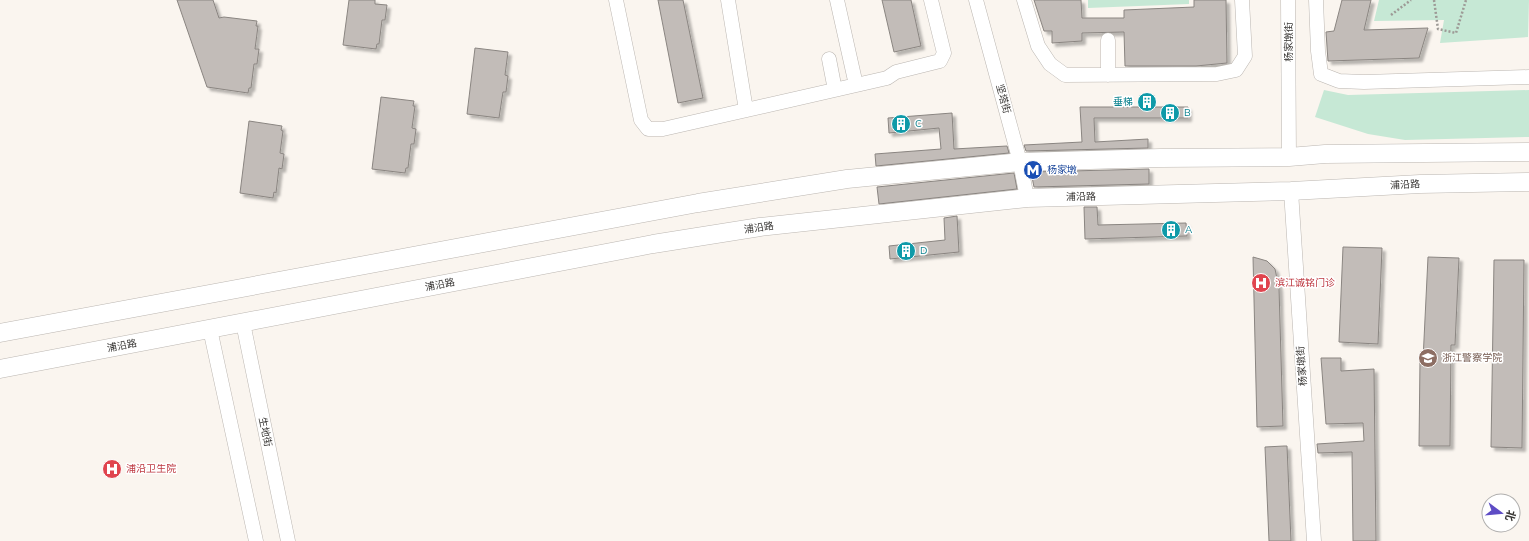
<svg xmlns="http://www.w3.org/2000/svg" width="1529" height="541" viewBox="0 0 1529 541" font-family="'Nunito Sans','Noto Sans SC',sans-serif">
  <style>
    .green { fill: #c6e8d5 }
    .building { fill: #c2bcb8; stroke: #8a8581; filter: url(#shadow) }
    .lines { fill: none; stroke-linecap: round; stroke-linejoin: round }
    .minor-casing { stroke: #bbb6b1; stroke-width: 15 }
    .major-casing { stroke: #bbb6b1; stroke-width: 19 }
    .path { stroke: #9d9a96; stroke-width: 2.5; stroke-dasharray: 2 2; stroke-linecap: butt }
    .minor { stroke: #fff; stroke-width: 14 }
    .major { stroke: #fff; stroke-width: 18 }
    .labels { text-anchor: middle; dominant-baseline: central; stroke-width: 3; stroke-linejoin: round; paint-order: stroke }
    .street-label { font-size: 10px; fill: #393735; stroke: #fff }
    .culture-label { font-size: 10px; fill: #0d838f; stroke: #fff; text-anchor: start }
    .transit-label { font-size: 10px; fill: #164399; stroke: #fff; text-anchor: start }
    .health-label { font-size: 10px; fill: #be3a42; stroke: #fff; text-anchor: start }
    .education-label { font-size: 10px; fill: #785e54; stroke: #fff; text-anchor: start }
  </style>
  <defs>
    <filter id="shadow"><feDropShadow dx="3.5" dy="3.5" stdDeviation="1" flood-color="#0004"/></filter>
  </defs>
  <rect width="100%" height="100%" fill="#faf5ef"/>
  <!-- green -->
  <path class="green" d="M1088,0H1189V4L1088,8Z
    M1379,0H1529L1528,37L1440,43L1444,20L1374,21Z
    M1324,90L1348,95L1529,90V137L1405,140L1368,134L1315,117Z"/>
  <!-- building -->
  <path class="building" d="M177,0H213L219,18L224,17L257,21L256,26H258L255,49H259L257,64H254L251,88H249L248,93L207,87Z
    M349,0H375V4L387,5L385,20H382L379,44H377L376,49L343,45Z
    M658,0H683L703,98L678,103Z
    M882,0H911L921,46L894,52Z
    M1034,0H1081L1082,18H1124V10L1194,7V0H1226L1227,63L1196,66H1125L1124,32L1082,33V41L1052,43V31H1044Z
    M1342,0H1371L1364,30L1428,28L1419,58L1328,61L1326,32L1334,31Z
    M475,48L508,52L505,75L508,76L506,92H503L499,118L467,114Z
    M381,97L414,101L413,106H415L412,128L416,129L414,144H411L408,168H406L405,173L372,169Z
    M1080,107H1188V118H1094L1095,142L1148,139V148L1026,151L1024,145L1082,142Z
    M952,113L954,149L1007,146L1009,153L876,166L875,154L941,149L939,128L889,133L888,118Z
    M249,121L282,126L281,130L283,131L280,153L284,154L282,169L279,168L276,193L274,192L273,198L240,193Z
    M1149,169V184L1034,187L1031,172Z
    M1014,173L1017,189L879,204L877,187Z
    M1084,207H1097L1098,225L1186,223L1187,236L1085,239Z
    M957,216L959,252L890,259L889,246L945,240L944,218Z
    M1343,247L1382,248L1378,344L1339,342Z
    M1253,257L1267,261L1275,269L1279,288L1283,426L1257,427Z
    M1428,257L1459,258L1455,345H1451L1450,446H1419L1420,360H1423Z
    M1494,260H1524L1522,448L1491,447Z
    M1321,358H1341V371L1374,369L1376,541H1353L1352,452L1318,453L1317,444L1364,441L1363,423L1326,424Z
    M1284,446H1287L1291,541H1269L1265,447Z"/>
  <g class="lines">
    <!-- minor casing -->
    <g class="minor-casing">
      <path id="minor" d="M616,0L641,120L648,129H663L887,78L896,72L940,61L944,53L931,0
        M728,0L746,110
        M837,0L856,85
        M976,0L1020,162L1027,198
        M1024,0L1038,46L1050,64L1065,75L1217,74L1236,70L1245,56L1242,0
        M1288,0L1289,157
        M1316,0L1318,51L1321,74L1339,81L1364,82L1529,77
        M1108,40V75
        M829,59L835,90
        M1291,191L1314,541
        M243,323L288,541
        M210,329L256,541"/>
    </g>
    <!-- major casing -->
    <g class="major-casing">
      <path id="major" d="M0,333L698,203L847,179L1020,162L1160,158L1289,157L1325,154L1529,152
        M0,369L653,244L760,227L1027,198L1291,191L1420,184L1529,182"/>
    </g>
    <!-- path -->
    <path class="path" d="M1434,0L1438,29L1456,33L1466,0
      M1391,15L1411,0"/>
    <!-- minor -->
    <use href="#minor" class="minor"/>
    <!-- major -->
    <use href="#major" class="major"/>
  </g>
  <!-- icons -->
  <defs>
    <g id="building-disc" transform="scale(1)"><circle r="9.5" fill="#0f9aa8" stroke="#fff"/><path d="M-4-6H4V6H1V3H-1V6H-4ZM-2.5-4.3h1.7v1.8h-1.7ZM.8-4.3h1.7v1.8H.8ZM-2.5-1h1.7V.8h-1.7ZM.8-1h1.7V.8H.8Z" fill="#fff"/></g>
    <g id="metro-disc" transform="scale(1)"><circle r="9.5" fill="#1a4fb4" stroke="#fff"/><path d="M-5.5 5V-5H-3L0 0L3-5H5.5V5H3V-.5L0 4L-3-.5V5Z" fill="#fff"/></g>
    <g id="hospital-disc" transform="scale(1)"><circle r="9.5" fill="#e0444e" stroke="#fff"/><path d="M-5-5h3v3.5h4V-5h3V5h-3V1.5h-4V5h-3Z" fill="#fff"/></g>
    <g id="university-disc" transform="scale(1)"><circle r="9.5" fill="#8d6e63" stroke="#fff"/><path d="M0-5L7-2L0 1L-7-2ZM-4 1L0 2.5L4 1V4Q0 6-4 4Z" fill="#fff"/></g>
  </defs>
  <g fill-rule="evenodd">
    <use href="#building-disc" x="1147" y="102"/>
    <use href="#building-disc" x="1170" y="113"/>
    <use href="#building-disc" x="901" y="124"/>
    <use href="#metro-disc" x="1033" y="170"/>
    <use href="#building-disc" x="1171" y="230"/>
    <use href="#building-disc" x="906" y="251"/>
    <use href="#hospital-disc" x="1261" y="283"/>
    <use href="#university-disc" x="1428" y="358"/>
    <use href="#hospital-disc" x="112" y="469"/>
  </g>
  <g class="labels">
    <!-- street labels -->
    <g class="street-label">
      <text transform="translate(1289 42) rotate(-90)">杨家墩街</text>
      <text transform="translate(1003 99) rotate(75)">坚塔街</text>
      <text transform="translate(1405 185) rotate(-3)">浦沿路</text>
      <text transform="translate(1081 197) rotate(-1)">浦沿路</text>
      <text transform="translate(759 228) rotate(-8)">浦沿路</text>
      <text transform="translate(440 285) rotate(-11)">浦沿路</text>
      <text transform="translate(122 346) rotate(-11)">浦沿路</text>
      <text transform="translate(1302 366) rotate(-94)">杨家墩街</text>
      <text transform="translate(265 432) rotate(78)">生地街</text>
    </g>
    <!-- culture labels -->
    <g class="culture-label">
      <text x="1133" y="102" text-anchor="end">垂梯</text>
      <text x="1184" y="113">B</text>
      <text x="915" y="124">C</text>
      <text x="1185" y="230">A</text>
      <text x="920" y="251">D</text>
    </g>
    <!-- transit labels -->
    <g class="transit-label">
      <text x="1047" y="170">杨家墩</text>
    </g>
    <!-- health labels -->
    <g class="health-label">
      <text x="1275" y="283">滨江诚铭门诊</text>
      <text x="126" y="469">浦沿卫生院</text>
    </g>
    <!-- education labels -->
    <g class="education-label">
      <text x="1442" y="358">浙江警察学院</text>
    </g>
  </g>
  <!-- north arrow -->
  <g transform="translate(1501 513) rotate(106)"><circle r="19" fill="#ffffff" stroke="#b0afae"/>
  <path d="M0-3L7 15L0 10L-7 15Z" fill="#5e4cc5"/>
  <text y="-6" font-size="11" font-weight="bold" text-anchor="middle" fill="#393735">北</text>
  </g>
</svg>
